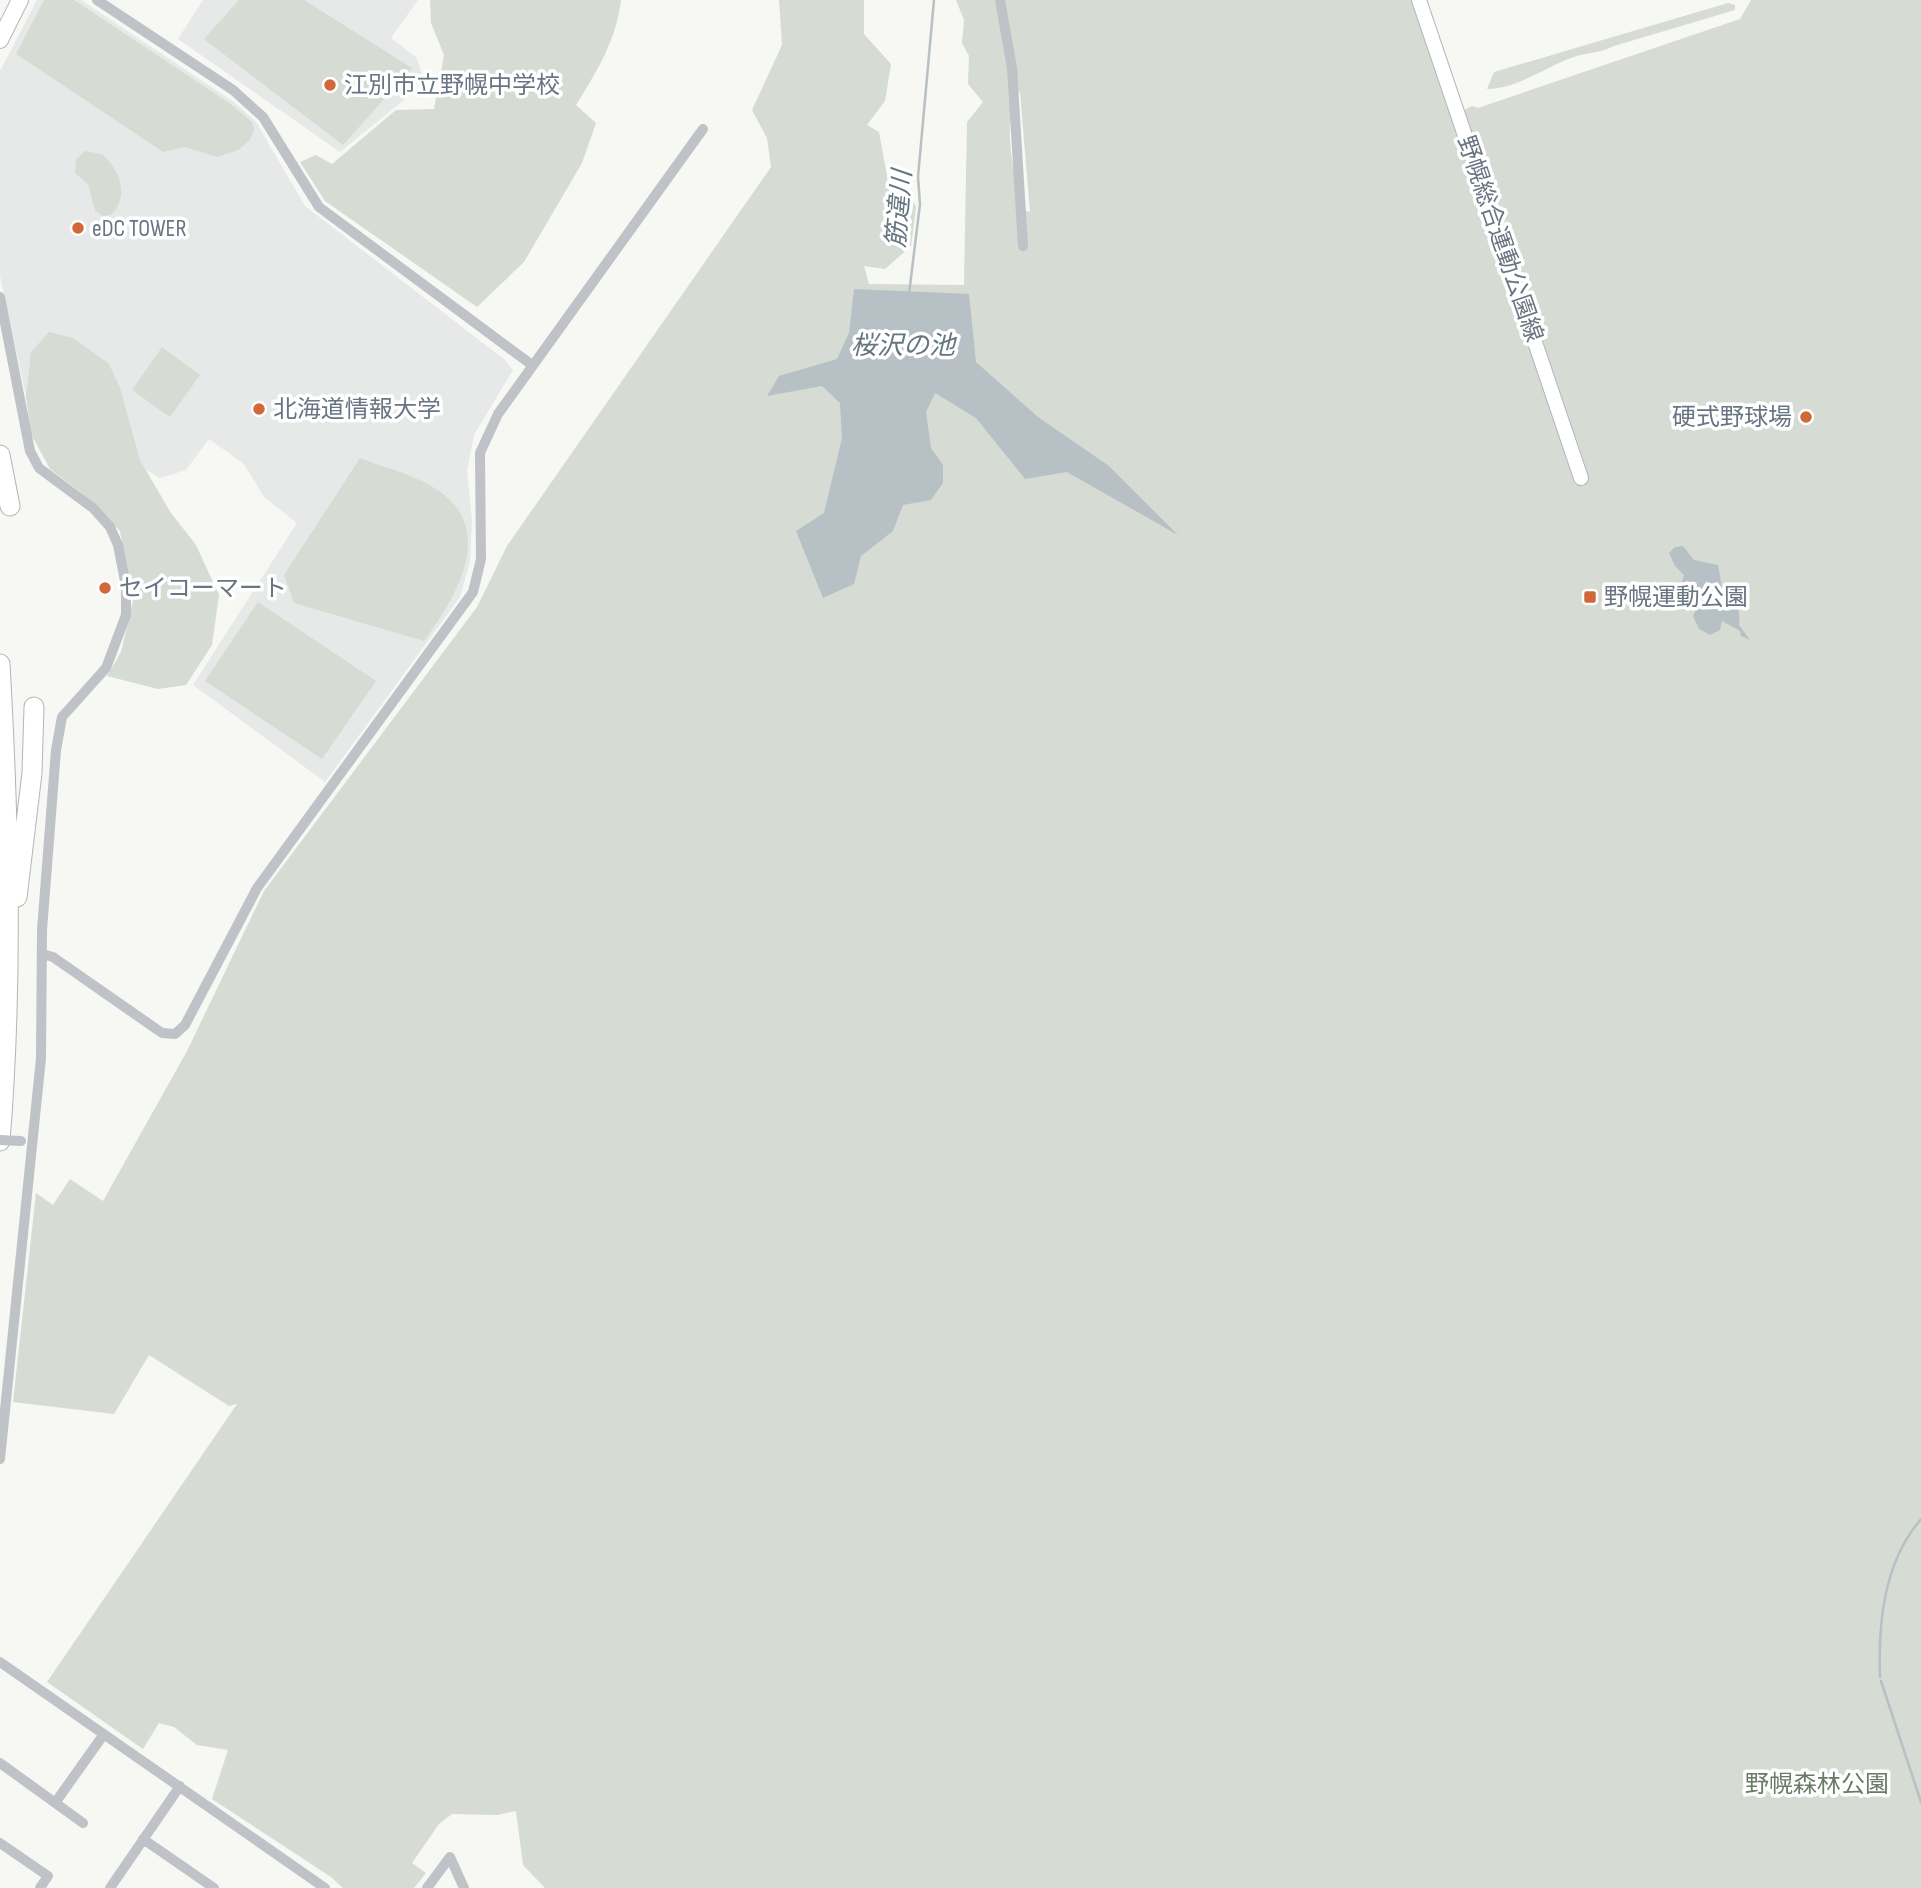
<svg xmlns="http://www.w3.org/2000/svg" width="1921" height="1888" viewBox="0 0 1921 1888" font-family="'Sofia Sans Condensed','Noto Sans JP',sans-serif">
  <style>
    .built { fill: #e7e9e8 }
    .green { fill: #d6dbd4; fill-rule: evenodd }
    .water { fill: #b7c0c5 }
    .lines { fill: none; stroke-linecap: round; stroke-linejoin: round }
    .stream { stroke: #b7c0c5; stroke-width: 2.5 }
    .secondary-casing { stroke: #b1b6ba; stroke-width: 16 }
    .primary-casing { stroke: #b2b6ba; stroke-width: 18 }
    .highway-casing { stroke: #b2b5b9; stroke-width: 21 }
    .street { stroke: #bfc2c6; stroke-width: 10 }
    .secondary { stroke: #fff; stroke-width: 14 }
    .primary { stroke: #fff; stroke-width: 16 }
    .highway { stroke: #fff; stroke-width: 19 }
    .street-bridge { stroke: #bfc2c6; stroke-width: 10 }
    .poi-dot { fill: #d26839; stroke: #fff; stroke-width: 2.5 }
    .labels { text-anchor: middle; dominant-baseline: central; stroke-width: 7; stroke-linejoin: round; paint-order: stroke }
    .poi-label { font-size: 24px; fill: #697582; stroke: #fff; text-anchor: start }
    .street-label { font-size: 24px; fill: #697582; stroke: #fff }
    .park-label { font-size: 24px; fill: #697a67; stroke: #fff }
    .water-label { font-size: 26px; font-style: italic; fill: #64767f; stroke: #fff }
  </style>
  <rect width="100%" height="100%" fill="#f7f7f4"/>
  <!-- built -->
  <path class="built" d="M37,0H81L234,102L256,122L305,206L505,360L513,370L474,435L467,471L472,520L470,562L460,597L325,782L193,685L297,523L264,497L244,464L209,439L186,470L160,478L126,458L34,433L0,276V71Z
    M203,0H418L391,38L417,58L422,75L410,95L340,152L178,39Z"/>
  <!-- green -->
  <path class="green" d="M44,0H74L232,105L252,122L254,129L250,140L238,150L217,157L185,147L163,152L16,54Z
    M239,0H304L412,68L343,145L204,39Z
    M430,0H621C616,41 597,71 576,105L596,123L582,163L524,262L477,307L325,201L300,162L316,155L332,164L396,110L434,109L444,55L431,23Z
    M779,0H864V34L891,64L885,101L867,125L879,132L891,198L908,192L916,207L911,246L885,269L864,266L869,284L964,285L967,122L983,102L968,84L969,56L962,43L964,20L956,0H1412L1451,117L1472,106L1478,108L1740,19L1751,0H1921V1888H545L523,1865L516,1811L497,1815L452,1814L439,1824L412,1863L426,1873L414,1888H343L331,1877L212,1799L228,1750L197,1745L174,1727L159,1723L143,1749L47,1682L237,1404L229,1406L149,1355L114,1414L13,1402L36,1193L53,1205L70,1179L103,1201L187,1051L264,891L477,607L507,546L771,167L767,138L752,110L782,45ZM1020,91V92L1030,212L1021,210C1016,173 999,126 1020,91Z
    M1728,3L1735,5V10L1614,46C1599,54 1586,52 1571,58C1544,68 1516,89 1487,89L1494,72Z
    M85,151L102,154C120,170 130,196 111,215L103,216L95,211L88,184L75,173L76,159Z
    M49,332L73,338L109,364L120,388L140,460L171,513L196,545L219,595L212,645L186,685L158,689L107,676L121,652L133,601L120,531L83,494L50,469L31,434L26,397L31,352Z
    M162,347L200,375L170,417L132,390Z
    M360,458C386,468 416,475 439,491C497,531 455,599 424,641L294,603L284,575Z
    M258,602L376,681L322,759L205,681Z"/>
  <!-- water -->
  <path class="water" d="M854,289L969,294L976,362L1038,417L1109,466L1178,535L1067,472L1025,479L976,418L935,393L926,412L931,448L943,465V483L931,500L903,505L893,531L861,556L854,584L823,598L796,531L824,513L842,438L840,403L822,386L767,396L779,376L837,359L849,333Z
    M1683,546L1694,560L1718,565L1724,599C1740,603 1740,611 1739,625L1750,640L1741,636L1740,631L1722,621L1720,630L1710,635L1699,629L1693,616L1697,607L1710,603L1694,593L1691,601L1684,603L1680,587L1684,575L1675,566L1669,553L1675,547Z"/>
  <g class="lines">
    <!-- stream -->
    <path class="stream" d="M909,294L920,204L918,177L934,0
      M1880,1677C1878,1622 1884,1562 1921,1519
      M1881,1681L1921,1802"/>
    <!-- secondary casing -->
    <g class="secondary-casing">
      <path id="secondary" d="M1419,0L1581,478"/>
    </g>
    <!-- primary casing -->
    <g class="primary-casing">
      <path id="primary" d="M0,40L20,0"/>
    </g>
    <!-- highway casing -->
    <g class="highway-casing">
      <path id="highway" d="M0,455L10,506
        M0,664C9,822 13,983 0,1141
        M17,897L32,773L34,707"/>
    </g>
    <!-- street -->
    <path class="street" d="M97,0L233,90L263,117L319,207L532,365
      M1000,0L1012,68L1023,246
      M0,297L30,451L39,468L93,508L110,527L118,545L126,586V615L106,668L62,717L56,750L42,930L41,1058L0,1459
      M42,954L53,957L162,1033L175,1034L185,1025L257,888L473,592L481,559L480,453L498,414L703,129
      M0,1662L325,1888
      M0,1763L83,1823
      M55,1803L104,1734
      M143,1839L214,1888
      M0,1843L48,1876L40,1888
      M110,1888L180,1786
      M427,1888L450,1857L464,1888"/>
    <!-- secondary -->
    <use href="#secondary" class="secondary"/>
    <!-- primary -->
    <use href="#primary" class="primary"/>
    <!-- highway -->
    <use href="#highway" class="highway"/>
    <!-- street-bridge -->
    <path class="street-bridge" d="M0,1140L21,1141"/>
  </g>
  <!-- markers -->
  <g class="poi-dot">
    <circle cx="330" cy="85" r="7"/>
    <circle cx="78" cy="228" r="7"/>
    <circle cx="259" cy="409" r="7"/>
    <circle cx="1806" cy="417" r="7"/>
    <circle cx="105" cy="588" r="7"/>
    <rect x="1583" y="590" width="14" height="14" rx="3.5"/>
  </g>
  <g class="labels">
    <!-- poi labels -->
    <g class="poi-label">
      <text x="344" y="85">江別市立野幌中学校</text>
      <text x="92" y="228">eDC TOWER</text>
      <text x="273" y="409">北海道情報大学</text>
      <text x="1792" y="417" text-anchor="end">硬式野球場</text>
      <text x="119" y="588">セイコーマート</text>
      <text x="1604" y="597">野幌運動公園</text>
    </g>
    <!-- street labels -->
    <g class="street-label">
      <text transform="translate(1500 239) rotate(71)">野幌総合運動公園線</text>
    </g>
    <!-- park labels -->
    <g class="park-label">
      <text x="1817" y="1784">野幌森林公園</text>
    </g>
    <!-- water labels -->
    <g class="water-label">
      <text transform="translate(900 209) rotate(-85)">筋違川</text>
      <text x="903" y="346">桜沢の池</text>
    </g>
  </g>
</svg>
